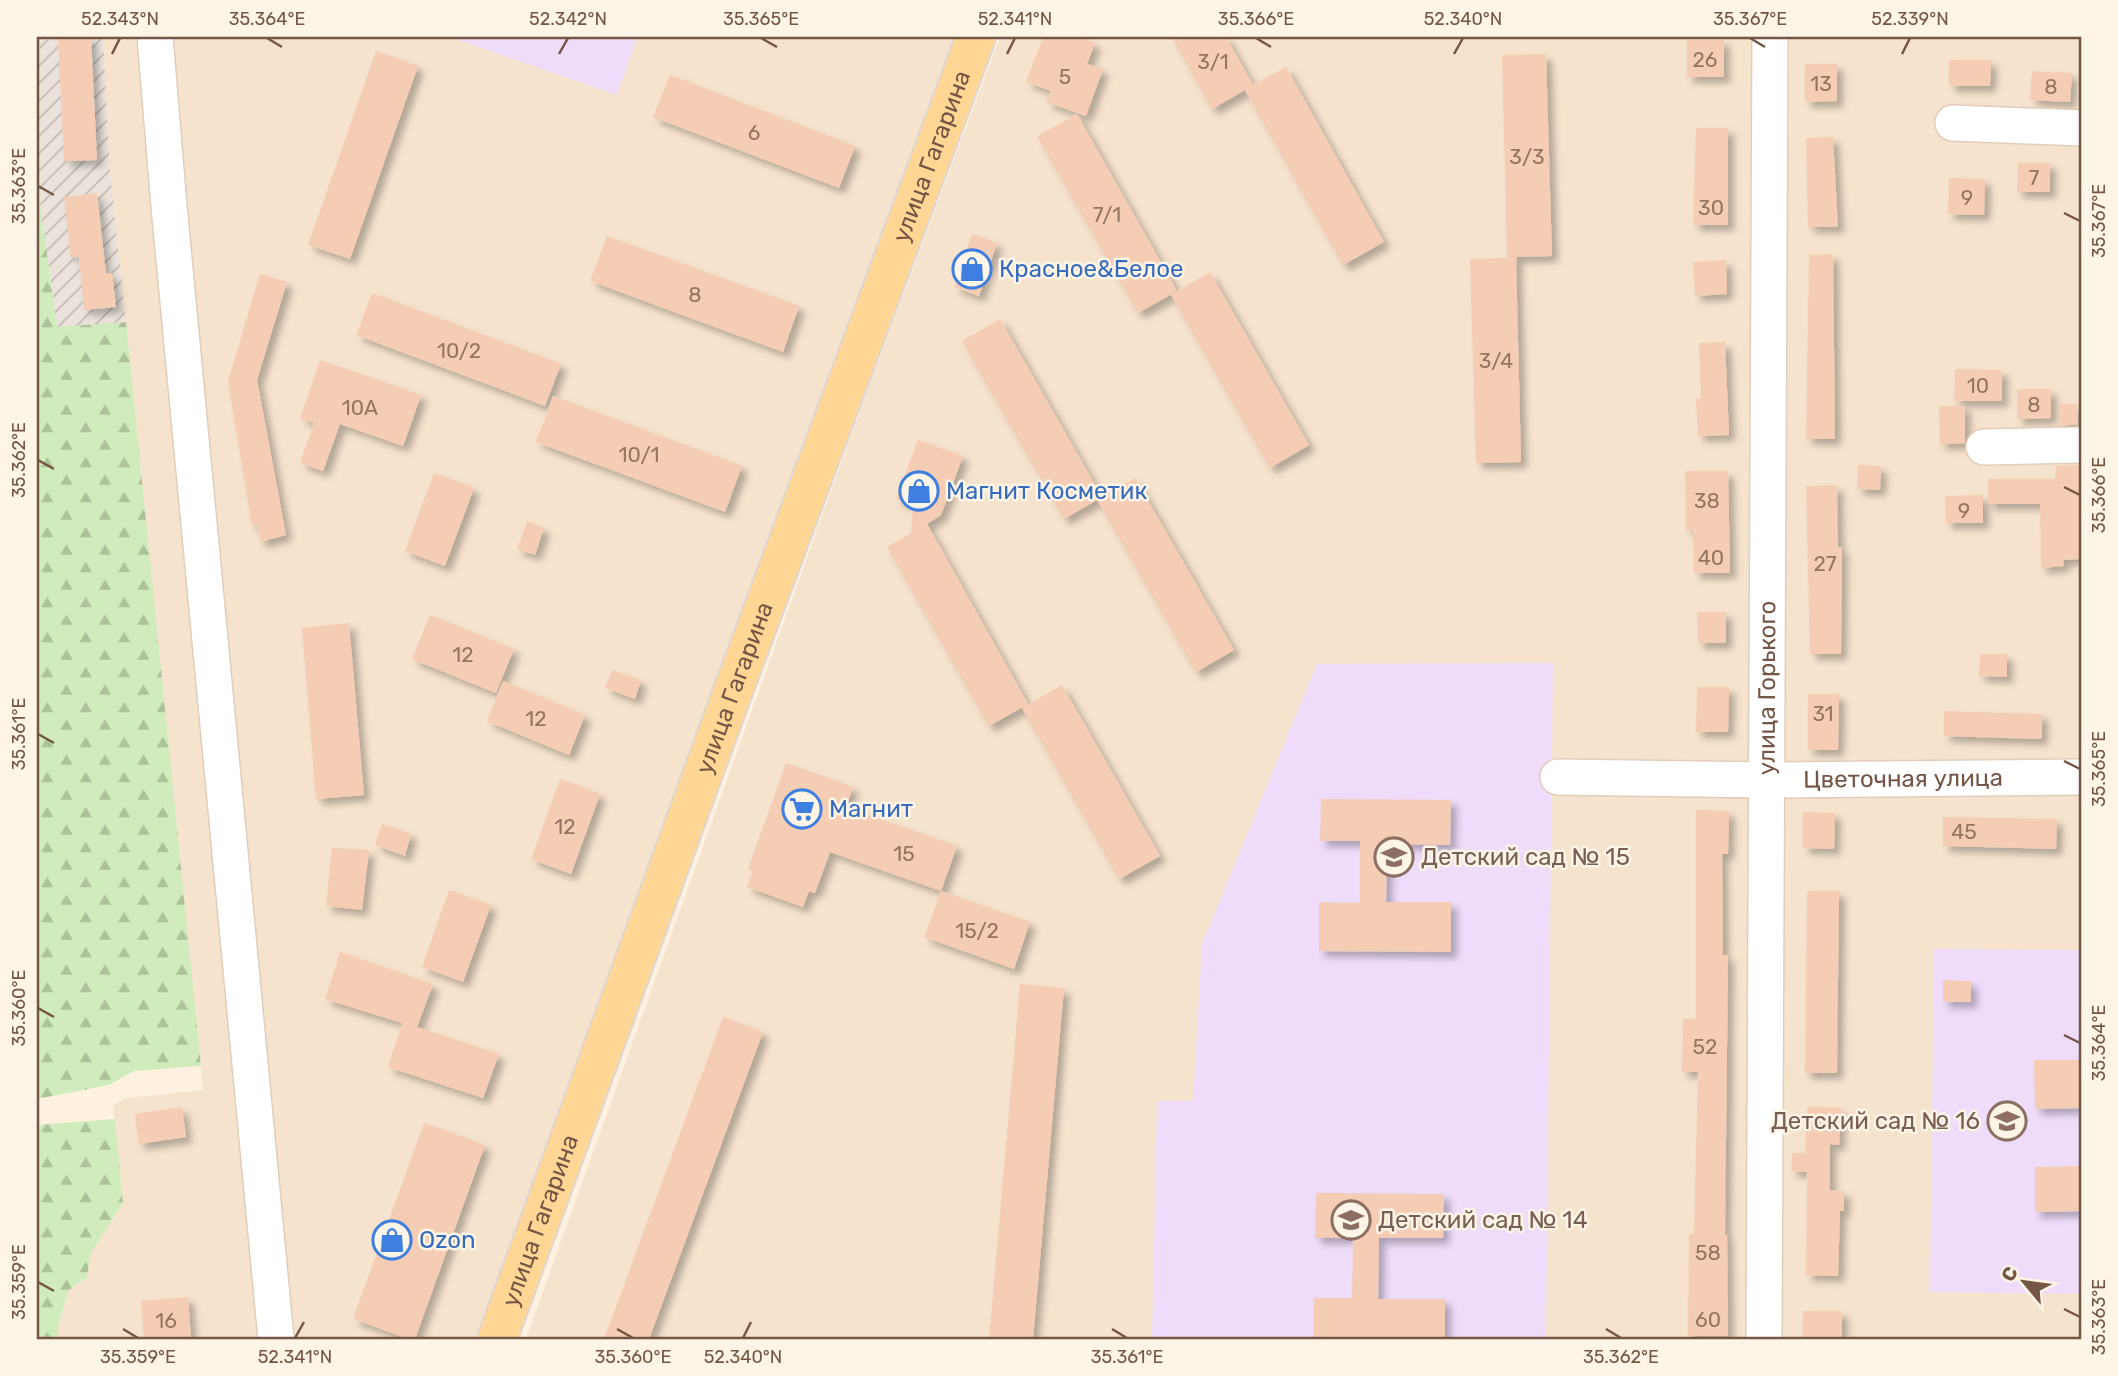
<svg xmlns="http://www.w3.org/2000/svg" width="2118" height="1376" viewBox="0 0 2118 1376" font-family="Rubik,sans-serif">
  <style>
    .residential { fill: #f6e3cd }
    .industrial { fill: url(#industrial-furrows) }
    .education { fill: #eedcfa }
    .forest { fill: url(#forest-firs) }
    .building { fill: #f5cdb4; filter: url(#shadow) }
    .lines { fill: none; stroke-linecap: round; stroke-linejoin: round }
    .minor-casing { stroke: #e2cdba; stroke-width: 38 }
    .major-casing { stroke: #ded6d2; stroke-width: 42 }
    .minor { stroke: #fff; stroke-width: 35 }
    .major { stroke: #ffd694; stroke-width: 38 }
    .ticks { fill: none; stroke: #755645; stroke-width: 2.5 }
    .labels { text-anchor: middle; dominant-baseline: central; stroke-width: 5; stroke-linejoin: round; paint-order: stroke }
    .number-label { font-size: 21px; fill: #957461 }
    .street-label { font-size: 24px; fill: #755645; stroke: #fff5e6 }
    .shop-label { font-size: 24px; fill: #366cbe; stroke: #fff5e6; text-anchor: start }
    .education-label { font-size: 24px; fill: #785e54; stroke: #fff5e6; text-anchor: start }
    .neatline { fill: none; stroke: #755645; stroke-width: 2.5 }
    .ticks-label { font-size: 18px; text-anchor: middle; fill: #755645 }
  </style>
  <defs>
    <pattern id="industrial-furrows" width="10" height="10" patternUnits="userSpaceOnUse" patternTransform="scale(1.75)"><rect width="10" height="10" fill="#ebe3db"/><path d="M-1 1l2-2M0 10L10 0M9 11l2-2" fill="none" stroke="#c3bbb3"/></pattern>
    <pattern id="forest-firs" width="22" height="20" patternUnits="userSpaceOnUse" patternTransform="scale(1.75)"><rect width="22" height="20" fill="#d0ecbd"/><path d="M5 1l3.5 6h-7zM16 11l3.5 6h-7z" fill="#adc29b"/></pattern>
    <filter id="shadow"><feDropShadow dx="6" dy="6" stdDeviation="3.5" flood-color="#0004"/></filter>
  </defs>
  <rect width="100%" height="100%" fill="#fef1df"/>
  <!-- residential -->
  <path class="residential" d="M103,37H955L853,309L562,1111L476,1339H58V1327L68,1291L87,1277L91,1253L123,1203L113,1106L126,1098L203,1090L110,173Z
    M1000,37H2081V1339H526L864,399Z"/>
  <!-- industrial -->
  <path class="industrial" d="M37,37H103L110,173L126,322L57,328L37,180Z"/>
  <!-- education -->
  <path class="education" d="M450,37H637L617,95Z
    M1553,663L1546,1339H1152L1157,1101H1193L1202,944L1317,664Z
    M1934,949L2081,950V1294L1930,1292Z"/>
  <!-- forest -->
  <path class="forest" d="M37,180L57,327L126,322L201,1066L134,1071L109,1085L37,1099Z
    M115,1119L123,1203L91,1253L87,1277L68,1291L58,1327V1339H37V1125Z"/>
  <!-- building -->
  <path class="building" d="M58,37H91L97,160L64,161Z
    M1043,37H1078L1095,43L1087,64L1103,69L1086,116L1046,102L1051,91L1026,82Z
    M1172,37H1226L1253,85L1286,67L1384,242L1343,265L1245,90L1212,109Z
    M1687,40H1724V77H1687Z
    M376,51L418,66L350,259L308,245Z
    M1546,54L1552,256L1516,257L1521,462L1476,463L1470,259L1507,258L1502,55Z
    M1949,60H1991L1990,86H1949Z
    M1805,64H1837V101L1805,102Z
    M2032,71L2072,73L2070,102L2030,100Z
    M670,75L855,146L839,188L653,117Z
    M1077,114L1177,291L1138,313L1037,136Z
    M1696,128H1728V225H1693Z
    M1833,137L1838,227H1808L1806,138Z
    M2018,163H2050V192H2017Z
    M1949,178L1985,179L1984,215L1948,214Z
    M97,193L106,274L112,273L116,307L84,310L79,257L71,258L64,197Z
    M972,234L997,243L979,296L954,287Z
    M607,236L799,306L783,352L590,281Z
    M1833,254L1835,439H1806L1809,255Z
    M1726,260L1727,294L1695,296L1693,262Z
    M1210,272L1309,445L1270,468L1171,295Z
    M260,274L287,282L257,380L286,535L260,542L257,524L252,526L228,381Z
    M372,293L561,364L545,406L356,335Z
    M1000,319L1102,497L1064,519L962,341Z
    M1725,342L1729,435L1698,436L1696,399H1701L1699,343Z
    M320,360L421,395L403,446L340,424L323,471L300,463L314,423L300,418Z
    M1955,369L2002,370V401H1954Z
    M2017,389H2051V418L2017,419Z
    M553,396L742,466L725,512L536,442Z
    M2059,404H2077L2078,425H2059Z
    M1939,406H1965V443L1940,444Z
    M918,440L963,456L941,515L927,524L1028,704L989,726L887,547L911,533L913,505L896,499Z
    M1858,465L1881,466L1880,490L1857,489Z
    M2078,465L2081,467V559L2063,560L2064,566L2041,568L2040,504H1988V479H2055L2056,466Z
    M1685,471H1728L1730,573H1694L1693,530H1686Z
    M434,473L474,488L445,566L405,551Z
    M1135,478L1234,650L1196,672L1097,500Z
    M1837,485L1838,547H1842L1841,654H1810L1806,486Z
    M1983,495V523H1946L1945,496Z
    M527,521L544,528L535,555L517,549Z
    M1697,612H1726V643H1698Z
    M430,615L514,649L496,693L412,659Z
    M349,623L364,795L316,799L302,628Z
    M1980,654H2007V677L1979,676Z
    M612,670L641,680L635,699L605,688Z
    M503,681L585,715L569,755L487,721Z
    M1062,685L1160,856L1119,879L1022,708Z
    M1697,687H1729L1728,732H1696Z
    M1808,694H1839L1838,750H1808Z
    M1944,711L2042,714V739L1944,736Z
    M786,763L853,787L846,807L957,846L941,891L830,852L815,893L809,891L803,907L747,887L753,871L748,869Z
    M560,779L600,794L571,874L531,859Z
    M1321,799L1451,800L1450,845L1387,844L1386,902H1451V952L1319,951V902L1360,903V841H1320Z
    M1696,810L1729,811L1728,854H1722L1723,955H1728L1725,1234H1727L1728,1336H1688L1689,1234H1694L1698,1072H1682L1683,1019H1696Z
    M1803,812L1835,813L1834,849L1803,848Z
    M1943,817L2057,819L2056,849L1943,846Z
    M382,824L411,834L405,856L375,845Z
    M332,848L369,850L362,910L326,906Z
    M449,890L491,905L463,982L422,967Z
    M941,891L1030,922L1014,969L924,937Z
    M1807,891H1839L1837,1073H1805Z
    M340,952L433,984L417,1027L499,1054L483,1098L388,1067L402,1023L325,999Z
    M1943,980L1971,981V1002H1943Z
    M1020,984L1064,988L1033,1339H989Z
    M723,1017L763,1032L649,1339H604Z
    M2034,1060H2081V1108L2035,1109Z
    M182,1107L186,1137L139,1144L135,1114Z
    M1807,1107L1841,1108L1839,1145L1830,1144V1190L1844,1191V1211H1840L1838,1276L1806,1275L1807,1172L1791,1171L1792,1153H1805Z
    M424,1123L485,1145L415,1339H409L353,1319Z
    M2081,1166V1211L2035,1212V1167Z
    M1316,1193L1444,1194L1443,1238H1379L1378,1299H1445V1339H1314V1298H1352L1353,1238H1315Z
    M188,1297L191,1339H144L141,1301Z
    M1803,1311H1842V1339H1803Z"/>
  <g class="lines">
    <!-- minor casing -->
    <g class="minor-casing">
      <g id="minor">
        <path d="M155,37L169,206L276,1339"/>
        <path d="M1953,123L2081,128"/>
        <path d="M1984,447L2081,445"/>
        <path id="s1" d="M1558,777L1766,780L2081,777"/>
        <path id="s2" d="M1764,1339L1770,37"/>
      </g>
    </g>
    <!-- major casing -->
    <g class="major-casing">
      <g id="major">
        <path id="s3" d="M497,1339L733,691L976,37"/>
      </g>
    </g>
    <!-- minor -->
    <use href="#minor" class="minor"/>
    <!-- major -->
    <use href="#major" class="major"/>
  </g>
  <!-- ticks -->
  <path class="ticks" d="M267,38L282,47M761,38L777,47M1256,38L1271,47M1750,38L1765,47M112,54L120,38M559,54L568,38M1007,54L1015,38M1454,54L1463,38M1902,54L1910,38M38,186L54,195M2064,213L2080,221M38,460L54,469M2064,487L2080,495M38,734L54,743M2064,761L2080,769M38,1008L54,1017M2064,1035L2080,1043M38,1282L54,1291M2064,1309L2080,1317M123,1329L138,1338M617,1329L633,1338M1112,1329L1127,1338M1606,1329L1621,1338M295,1338L304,1322M743,1338L751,1322"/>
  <!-- icons -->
  <defs>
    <g id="shop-ring" transform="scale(2.0125)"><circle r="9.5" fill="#fff5e6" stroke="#3f7fe0" stroke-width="1.5"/><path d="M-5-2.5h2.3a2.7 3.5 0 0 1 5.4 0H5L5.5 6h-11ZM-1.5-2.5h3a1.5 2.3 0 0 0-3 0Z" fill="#3f7fe0"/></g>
    <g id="supermarket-ring" transform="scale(2.0125)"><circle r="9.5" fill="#fff5e6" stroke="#3f7fe0" stroke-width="1.5"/><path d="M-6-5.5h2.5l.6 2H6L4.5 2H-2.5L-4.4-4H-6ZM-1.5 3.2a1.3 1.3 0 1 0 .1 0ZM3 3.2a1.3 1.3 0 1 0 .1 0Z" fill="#3f7fe0"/></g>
    <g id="school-ring" transform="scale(2.0125)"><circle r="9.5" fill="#fff5e6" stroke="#8d6e63" stroke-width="1.5"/><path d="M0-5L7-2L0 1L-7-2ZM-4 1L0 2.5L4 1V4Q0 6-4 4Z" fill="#8d6e63"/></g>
  </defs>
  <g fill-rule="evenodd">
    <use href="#shop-ring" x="972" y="269"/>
    <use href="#shop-ring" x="919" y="491"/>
    <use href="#supermarket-ring" x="802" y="809"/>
    <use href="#school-ring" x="1394" y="857"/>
    <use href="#school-ring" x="2007" y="1121"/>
    <use href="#school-ring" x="1351" y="1220"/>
    <use href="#shop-ring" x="392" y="1240"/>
  </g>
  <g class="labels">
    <!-- number labels -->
    <g class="number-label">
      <text x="1705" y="59">26</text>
      <text x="1213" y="61">3/1</text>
      <text x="1065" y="76">5</text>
      <text x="1821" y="83">13</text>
      <text x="2051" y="86">8</text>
      <text x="754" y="132">6</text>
      <text x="1527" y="156">3/3</text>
      <text x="2034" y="177">7</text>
      <text x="1967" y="197">9</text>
      <text x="1711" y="207">30</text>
      <text x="1107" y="214">7/1</text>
      <text x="695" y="294">8</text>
      <text x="459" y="350">10/2</text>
      <text x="1496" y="360">3/4</text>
      <text x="1978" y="385">10</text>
      <text x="2034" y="404">8</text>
      <text x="360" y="407">10А</text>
      <text x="639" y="454">10/1</text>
      <text x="1707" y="500">38</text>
      <text x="1964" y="510">9</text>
      <text x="1711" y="557">40</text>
      <text x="1825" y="563">27</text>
      <text x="463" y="654">12</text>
      <text x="1823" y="713">31</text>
      <text x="536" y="718">12</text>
      <text x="565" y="826">12</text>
      <text x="1964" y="831">45</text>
      <text x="904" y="853">15</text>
      <text x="977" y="930">15/2</text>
      <text x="1705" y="1046">52</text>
      <text x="1708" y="1252">58</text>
      <text x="1708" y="1319">60</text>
      <text x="166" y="1320">16</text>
    </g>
    <!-- street labels -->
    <g class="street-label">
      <text stroke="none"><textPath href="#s3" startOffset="1260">улица Гагарина</textPath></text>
      <text stroke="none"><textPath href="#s3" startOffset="693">улица Гагарина</textPath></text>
      <text stroke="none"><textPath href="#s2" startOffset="651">улица Горького</textPath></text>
      <text stroke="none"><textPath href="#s1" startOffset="345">Цветочная улица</textPath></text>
      <text stroke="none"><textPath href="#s3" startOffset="126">улица Гагарина</textPath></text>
    </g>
    <!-- shop labels -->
    <g class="shop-label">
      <text x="999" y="269">Красное&amp;Белое</text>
      <text x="946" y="491">Магнит Косметик</text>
      <text x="829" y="809">Магнит</text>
      <text x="419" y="1240">Ozon</text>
    </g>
    <!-- education labels -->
    <g class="education-label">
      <text x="1421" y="857">Детский сад № 15</text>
      <text x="1980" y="1121" text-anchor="end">Детский сад № 16</text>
      <text x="1378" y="1220">Детский сад № 14</text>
    </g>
  </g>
  <!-- border -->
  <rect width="2118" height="1376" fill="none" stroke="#fff5e6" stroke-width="77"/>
  <!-- north arrow -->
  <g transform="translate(2024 1282) rotate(299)" stroke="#fff5e6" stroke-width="5" paint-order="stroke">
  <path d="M0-5L12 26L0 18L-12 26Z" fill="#755645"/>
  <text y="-10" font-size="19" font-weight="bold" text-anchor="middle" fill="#755645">С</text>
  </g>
  <rect x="38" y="38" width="2042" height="1300" class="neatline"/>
  <g class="ticks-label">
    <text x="120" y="25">52.343°N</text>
    <text x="267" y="25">35.364°E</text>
    <text x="568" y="25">52.342°N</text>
    <text x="761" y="25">35.365°E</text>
    <text x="1015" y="25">52.341°N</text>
    <text x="1256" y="25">35.366°E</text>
    <text x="1463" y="25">52.340°N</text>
    <text x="1750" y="25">35.367°E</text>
    <text x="1910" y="25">52.339°N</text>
    <text transform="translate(19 186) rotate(-90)" y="6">35.363°E</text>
    <text transform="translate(2099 221) rotate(-90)" y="6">35.367°E</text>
    <text transform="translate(19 460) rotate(-90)" y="6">35.362°E</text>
    <text transform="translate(2099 495) rotate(-90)" y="6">35.366°E</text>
    <text transform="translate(19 734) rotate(-90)" y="6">35.361°E</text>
    <text transform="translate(2099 769) rotate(-90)" y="6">35.365°E</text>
    <text transform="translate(19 1008) rotate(-90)" y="6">35.360°E</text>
    <text transform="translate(2099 1043) rotate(-90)" y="6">35.364°E</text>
    <text transform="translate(19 1282) rotate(-90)" y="6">35.359°E</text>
    <text transform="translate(2099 1317) rotate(-90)" y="6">35.363°E</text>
    <text x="138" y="1363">35.359°E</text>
    <text x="295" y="1363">52.341°N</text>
    <text x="633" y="1363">35.360°E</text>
    <text x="743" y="1363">52.340°N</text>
    <text x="1127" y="1363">35.361°E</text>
    <text x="1621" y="1363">35.362°E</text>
  </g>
</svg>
